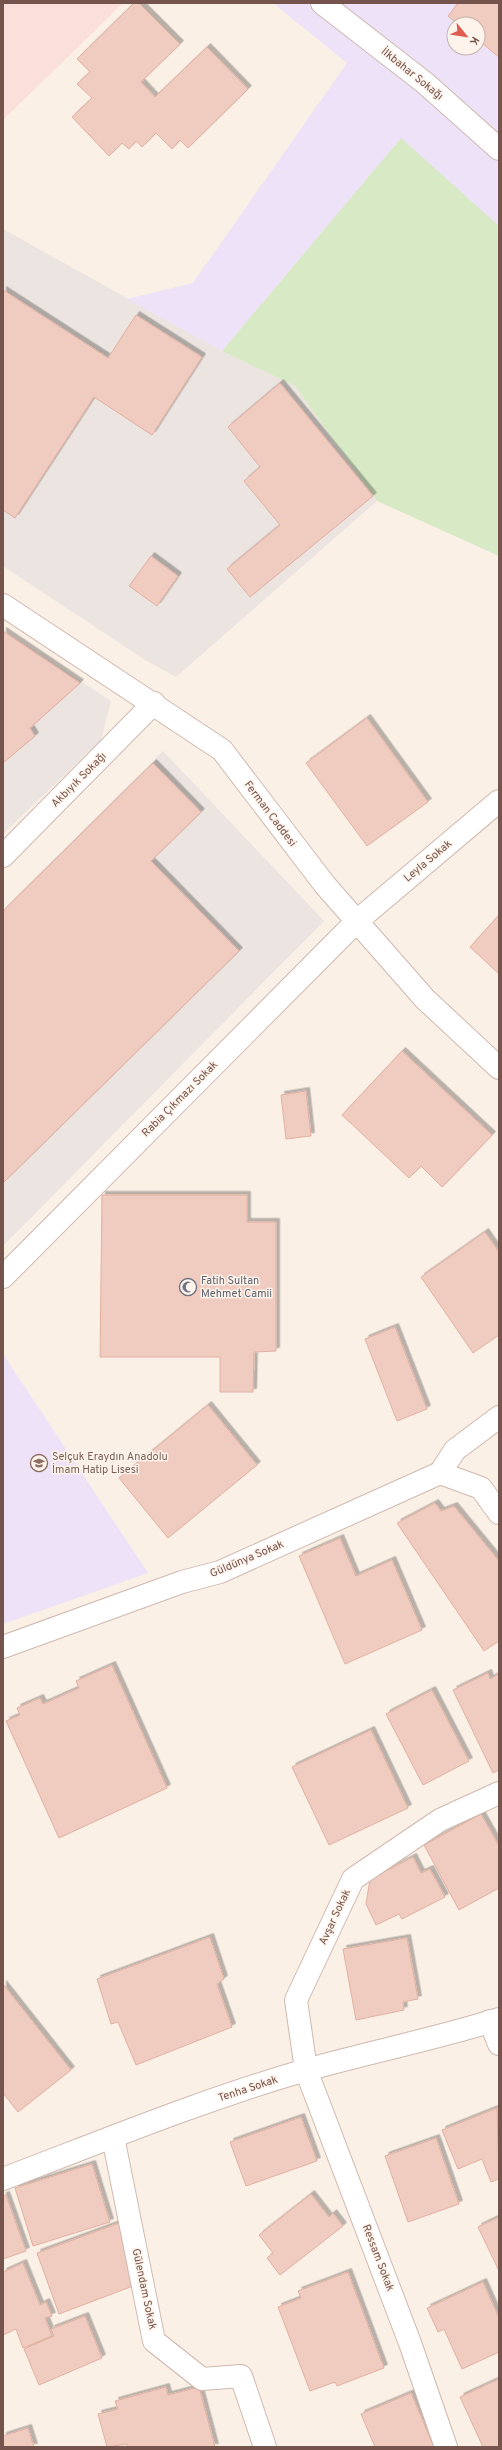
<svg xmlns="http://www.w3.org/2000/svg" width="502" height="2450" viewBox="0 0 502 2450" font-family="Overpass,sans-serif">
  <style>
    .commercial { fill: #fbdfda }
    .industrial { fill: #ece4e0 }
    .education { fill: #ede2f8; fill-rule: evenodd }
    .green { fill: #d8e9c5 }
    .building { fill: #f0cbbf; stroke: #e2b0a0; filter: url(#shadow) }
    .lines { fill: none; stroke-linecap: round; stroke-linejoin: round }
    .minor-casing { stroke: #cfb9b0; stroke-width: 24 }
    .minor { stroke: #fff; stroke-width: 22 }
    .labels { text-anchor: middle; dominant-baseline: central; stroke-width: 3; stroke-linejoin: round; paint-order: stroke }
    .street-label { font-size: 11px; fill: #74544c; stroke: #fef4ec }
    .worship-label { font-size: 11px; fill: #5b616d; stroke: #fef4ec; text-anchor: start }
    .education-label { font-size: 11px; fill: #785e54; stroke: #fef4ec; text-anchor: start }
  </style>
  <defs>
    <filter id="shadow"><feDropShadow dx="3.5" dy="-3.5" stdDeviation="0" flood-color="#0004"/></filter>
  </defs>
  <rect width="100%" height="100%" fill="#fbf0e6"/>
  <!-- commercial -->
  <path class="commercial" d="M3,3H123L3,120Z"/>
  <!-- industrial -->
  <path class="industrial" d="M3,229L222,351L295,386L377,501L176,677L145,660L3,566Z
    M3,630L111,701L101,740L3,834Z
    M163,751L324,921L3,1246V910Z"/>
  <!-- education -->
  <path class="education" d="M273,3H499V234L401,138L222,351L127,299L193,283L347,63ZM454,24H478V48H454Z
    M3,1354L148,1573L3,1624Z"/>
  <!-- green -->
  <path class="green" d="M401,138L499,226V556L377,501L295,386L222,351Z"/>
  <!-- building -->
  <path class="building" d="M134,3H139L180,44L141,82L155,97L207,47L248,89L188,148L180,140L172,149L156,133L142,147L136,141L129,149L122,143L109,156L72,117L92,98L77,84L90,72L77,59Z
    M458,3H499V57L478,40V24H458L448,16Z
    M3,290L108,358L136,315L202,357L152,435L94,397L15,518L3,510Z
    M280,383L373,496L250,597L227,569L280,525L244,481L260,467L228,427Z
    M151,556L178,576L157,606L129,586Z
    M3,631L80,683L30,728L35,736L3,763Z
    M367,718L428,802L367,846L306,763Z
    M153,763L201,812L151,861L239,951L3,1183V911Z
    M499,915V974L470,947Z
    M402,1051L492,1135L442,1187L421,1166L409,1178L342,1115Z
    M306,1091L311,1136L286,1139L281,1095Z
    M102,1195H247V1222H276V1351L254,1352L253,1392H220V1357H100Z
    M485,1232L499,1252V1335L473,1353L421,1277Z
    M395,1327L427,1409L397,1421L365,1339Z
    M208,1405L257,1465L168,1538L119,1478Z
    M435,1503L441,1511L454,1506L499,1561V1641L484,1651L397,1523Z
    M340,1538L356,1576L392,1560L422,1630L345,1664L299,1556Z
    M112,1665L167,1788L59,1838L6,1721L20,1715L17,1708L40,1698L43,1704L79,1688L76,1681Z
    M488,1673L490,1679L499,1674V1770L493,1773L453,1690Z
    M432,1690L469,1761L423,1785L386,1714Z
    M371,1730L408,1808L329,1845L292,1767Z
    M481,1814L499,1846V1888L459,1910L424,1845Z
    M413,1857L421,1873L430,1869L445,1897L402,1919L399,1914L376,1925L366,1904L370,1879Z
    M210,1937L224,1979L217,1984L232,2027L136,2065L118,2022L111,2024L97,1979Z
    M407,1938L418,1999L403,2002L404,2010L356,2020L343,1949Z
    M3,1984L71,2070L18,2112L3,2093Z
    M497,2108L499,2179L491,2182L482,2159L458,2169L442,2130Z
    M301,2117L317,2161L246,2186L230,2142Z
    M436,2138L459,2204L408,2222L385,2156Z
    M92,2164L110,2222L33,2246L15,2188Z
    M311,2194L329,2217L333,2213L343,2226L280,2275L267,2258L273,2253L259,2235Z
    M6,2195L26,2251L3,2259V2196Z
    M499,2217V2271L478,2227Z
    M119,2223L141,2283L59,2314L37,2253Z
    M23,2263L40,2305L46,2302L52,2316L45,2318L52,2336L23,2348L16,2329L3,2335V2272Z
    M348,2272L384,2368L337,2386L335,2382L310,2391L278,2307L301,2298L298,2291Z
    M483,2282L499,2318V2352L462,2369L444,2329L438,2332L427,2308Z
    M85,2316L102,2358L39,2385L24,2349L54,2336L51,2329Z
    M499,2379V2447H483L460,2397Z
    M166,2387L168,2395L199,2387L215,2447H127V2444L107,2447L98,2414L118,2409L115,2401Z
    M411,2393L434,2447H375L361,2414Z
    M28,2428L34,2447H3V2436Z"/>
  <g class="lines">
    <!-- minor casing -->
    <g class="minor-casing">
      <path id="minor" d="M322,3L425,83L499,149
        M3,605L222,750L325,885L425,999L499,1068
        M3,856L154,703
        M3,1277L357,921L499,801
        M440,1473L455,1450L499,1417
        M440,1473L481,1488L499,1513
        M3,1647L182,1582L220,1572L440,1473
        M490,2021L499,2044
        M113,2137L154,2341L202,2379L241,2376L265,2447
        M3,2179C103,2141 202,2100 306,2070C370,2052 435,2039 499,2019
        M446,2447L410,2343L306,2070L296,2000L353,1879L440,1820L499,1793"/>
    </g>
    <!-- minor -->
    <use href="#minor" class="minor"/>
  </g>
  <!-- icons -->
  <defs>
    <g id="mosque-ring" transform="scale(0.9)"><circle r="9.5" fill="#fef4ec" stroke="#6b7280" stroke-width="1.5"/><path d="M3.5-4.9A6 6 0 1 0 3.5 4.9A5 5 0 1 1 3.5-4.9Z" fill="#6b7280"/></g>
    <g id="school-ring" transform="scale(0.9)"><circle r="9.5" fill="#fef4ec" stroke="#8d6e63" stroke-width="1.5"/><path d="M0-5L7-2L0 1L-7-2ZM-4 1L0 2.5L4 1V4Q0 6-4 4Z" fill="#8d6e63"/></g>
  </defs>
  <g fill-rule="evenodd">
    <use href="#mosque-ring" x="188" y="1287"/>
    <use href="#school-ring" x="39" y="1463"/>
  </g>
  <g class="labels">
    <!-- street labels -->
    <g class="street-label">
      <text transform="translate(412 74) rotate(39)">İlkbahar Sokağı</text>
      <text transform="translate(79 780) rotate(-45)">Akbıyık Sokağı</text>
      <text transform="translate(270 814) rotate(53)">Ferman Caddesi</text>
      <text transform="translate(428 861) rotate(-40)">Leyla Sokak</text>
      <text transform="translate(180 1099) rotate(-45)">Rabia Çıkmazı Sokak</text>
      <text transform="translate(247 1559) rotate(-23)">Güldünya Sokak</text>
      <text transform="translate(335 1917) rotate(-65)">Avşar Sokak</text>
      <text transform="translate(248 2089) rotate(-18)">Tenha Sokak</text>
      <text transform="translate(378 2258) rotate(69)">Ressam Sokak</text>
      <text transform="translate(144 2289) rotate(78)">Gülendam Sokak</text>
    </g>
    <!-- worship labels -->
    <g class="worship-label">
      <text x="201" y="1281">Fatih Sultan<tspan x="201" dy="13">Mehmet Camii</tspan></text>
    </g>
    <!-- education labels -->
    <g class="education-label">
      <text x="52" y="1457">Selçuk Eraydın Anadolu<tspan x="52" dy="13">İmam Hatip Lisesi</tspan></text>
    </g>
  </g>
  <!-- border -->
  <rect width="502" height="2450" fill="none" stroke="#74544c" stroke-width="8"/>
  <!-- north arrow -->
  <g transform="translate(466 36) rotate(120)"><circle r="19" fill="#fef4ec" stroke="#c7b4ac"/>
  <path d="M0-3L7 15L0 10L-7 15Z" fill="#e05c50"/>
  <text y="-6" font-size="11" font-weight="bold" text-anchor="middle" fill="#74544c">K</text>
  </g>
</svg>
